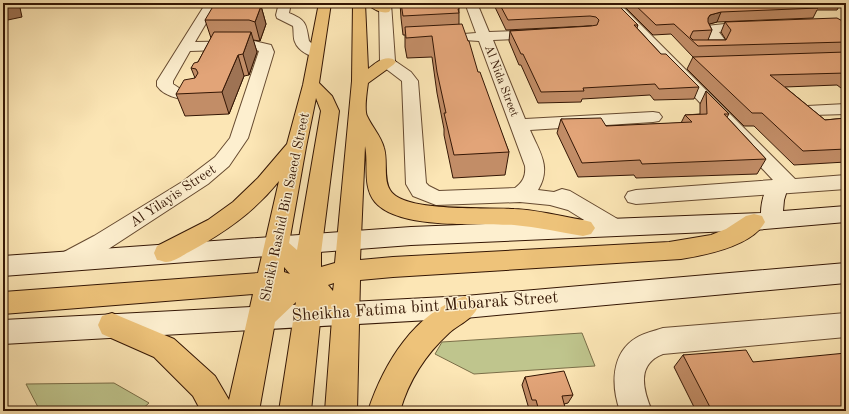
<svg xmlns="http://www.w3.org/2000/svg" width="849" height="414" viewBox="0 0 849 414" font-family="'Old Standard TT',serif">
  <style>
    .green { fill: #bfc58d; stroke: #7a6e48 }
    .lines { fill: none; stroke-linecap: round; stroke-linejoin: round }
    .minor-casing { stroke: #664a30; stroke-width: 2 }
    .secondary-casing { stroke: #341604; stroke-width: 2 }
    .primary-casing { stroke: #341604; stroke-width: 2 }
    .minor { fill: #fdefcf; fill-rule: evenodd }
    .secondary { fill: #fdefcf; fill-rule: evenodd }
    .primary { fill: #eec37a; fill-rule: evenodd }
    .wall { fill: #c28d67; stroke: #341604 }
    .shaded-wall { fill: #9e7354; stroke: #341604 }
    .building { fill: #e2a478; stroke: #341604 }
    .labels { text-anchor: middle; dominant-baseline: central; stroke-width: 3; stroke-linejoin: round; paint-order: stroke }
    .far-street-label { font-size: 12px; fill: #341604; stroke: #fdefcf }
    .street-label { font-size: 14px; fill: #341604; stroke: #fdefcf }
    .near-street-label { font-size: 17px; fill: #341604; stroke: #fdefcf }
  </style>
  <rect width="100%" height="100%" fill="#fce6b5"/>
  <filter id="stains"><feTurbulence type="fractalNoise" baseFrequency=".005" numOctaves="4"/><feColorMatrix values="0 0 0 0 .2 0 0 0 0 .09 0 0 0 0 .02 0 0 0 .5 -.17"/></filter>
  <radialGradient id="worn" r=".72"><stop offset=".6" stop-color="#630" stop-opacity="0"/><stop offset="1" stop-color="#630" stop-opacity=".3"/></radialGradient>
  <!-- green -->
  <path class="green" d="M582,333L595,366L474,374L435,354L442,342Z
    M114,383L149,403L140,411H40L26,384Z"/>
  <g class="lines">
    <!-- minor casing -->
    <g class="minor-casing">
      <path id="minor" d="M206,3H218L195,42L254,41L271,45L274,52L248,138L229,166L208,184L90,261L71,270L62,267L59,260L62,253L94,236L182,182L215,157L230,138L259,51L254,49L190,51L173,81V84L179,88L202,91L204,95L202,99C188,102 165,98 157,86V81Z
        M279,3H291L289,13C306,20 306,23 309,41L323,54L321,57C313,59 298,51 295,42C293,38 294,31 293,26L277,18L276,15Z
        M379,3H391L395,61L411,72L418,81L426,183L429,186L439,191L515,188C523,182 526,176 525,166L479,41L464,40L462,37L464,34L476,33L465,3H477L489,32L538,30L543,31L545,34L543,37L538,38L493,40L525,119L653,112L659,113L662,117L659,121L653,122L530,130C539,151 552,167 538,190L554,192L562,189L570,191L621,221L624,227L621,233L613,235L605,233L568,210L550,205L520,202L436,205L413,196L406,184L402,81L385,68L380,62Z
        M606,3H619L795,179L846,175V189L636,204L628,202L625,197L628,192L636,190L773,180Z
        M753,21L758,22L760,25L758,28L719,32L725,40L721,49L716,50L689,49L687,46L689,43L710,42L704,32L706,26Z
        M846,104V114L813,115L807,114L804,110L807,106Z
        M846,313V337L663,354C636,364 643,390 652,411H620C611,386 611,353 636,338C644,333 654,331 663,328Z"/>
    </g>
    <!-- secondary casing -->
    <g class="secondary-casing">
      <path id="secondary" d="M777,180L784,182L788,187L784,200L783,211L846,206V222L754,230L411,245L3,276V256L411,227L761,213C761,202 764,192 770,182Z
        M846,263V283L465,318L3,344V320L465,296Z"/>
    </g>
    <!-- primary casing -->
    <g class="primary-casing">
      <path id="primary" d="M319,3H331L319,83L332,96L339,111L321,253V267L335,263L352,81L353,3H365L368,69C376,63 383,56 393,59L396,62L393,65L368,83C367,90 364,110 367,116C372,127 381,136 384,148C388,161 383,179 390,190C403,213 489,207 514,209C537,210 560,216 583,220L591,222L595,228L591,234L583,236C560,232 537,227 514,225C479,223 399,230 375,202C362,186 369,164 365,146L360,260L393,257L669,242L711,235L726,229L746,216L754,214L762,216L765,222C752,246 706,255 681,259L393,277L360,280L357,411H325L332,319L321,312L311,411H279L296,302L275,322L259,411H201L193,396L154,357L102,334L98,325L102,316L112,313L174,339L215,376L229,400L253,294L3,314V292L258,273L279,181C253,213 225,232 189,252C183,255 174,262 166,262C164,262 160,260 157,260L154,253L157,246L208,220L233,202L258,178L287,144L303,85ZM316,98L321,111L297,250L289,243L306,147ZM284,267L290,274L284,272ZM334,283L333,291L328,285Z
        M367,3H383L391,9L389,12C382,14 372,9 367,3Z
        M465,296L474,299L478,307C472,320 459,324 449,333C425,355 409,380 400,411H368C384,363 414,313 465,296Z"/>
    </g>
    <!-- minor -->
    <use href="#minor" class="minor"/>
    <!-- secondary -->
    <use href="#secondary" class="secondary"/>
    <!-- primary -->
    <use href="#primary" class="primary"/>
  </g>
  <!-- wall -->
  <path class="wall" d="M262,3L261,6L266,24L260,41L253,40L257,52L249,75L244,76L229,114L185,116L176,94L195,78L191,68L198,62L211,38L205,20Z
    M400,3H458L459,9V24L509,152L505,175L453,178L444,135V129L437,93L432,57L407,58L405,47V35H403L401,18Z
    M493,3H616L638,25L637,28L661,54L699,87L694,99L654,100L650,95L582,99L581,102L538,103L521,65H519L509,41L510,31L592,26H588L506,30Z
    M621,3H841L837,10H817L813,18L717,22L709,24L712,30L708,40H726L721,32L725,22L846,23V91H845L837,85L785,87L825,120L846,118V162L794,165L754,126H744L687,69L693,57L671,34L653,35Z
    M706,91L729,114L727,117L766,159L757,174L636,178L634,175L578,177L557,133L561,119L606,126L681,123L685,115L700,114V104Z
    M683,355L753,362L846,411H696L674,367Z
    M525,377L573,395L568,403L564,404L566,411H534L533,408L529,409L522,385Z"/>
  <!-- shaded-wall -->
  <path class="shaded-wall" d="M14,3H19L22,17L3,21V6Z
    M250,3H262L254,22L248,6Z
    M261,6L266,24L260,41L255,22Z
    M721,12L717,22L706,25L708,18L710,15Z
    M251,32L257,52L249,75L243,54Z
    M238,55L244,76L229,114L222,92Z"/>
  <!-- building -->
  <path class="building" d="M3,3H14V4L3,6Z
    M215,3H250L248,6H261L255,22L249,20H205Z
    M401,3H458L459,9H458L459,13L403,16Z
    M499,3H616L638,25H634L661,54H666L699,87L659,89L655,84L583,88L584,91L541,92L523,54H521L510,31L591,26L597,25L599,20L596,17L590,16L508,20Z
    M633,3H816L810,4L818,8L721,12L710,15L708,18V22L712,30L693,31L690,37L693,40H726L731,30L725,22L837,18L846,23V42L698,46L674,24L656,25Z
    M462,24L468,41H469L478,72H480L509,152L454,155L444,113H446L437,72L432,36L406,38L405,27Z
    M214,32H251L243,54L238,55L222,92L176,94L184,80L195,78L198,73L196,69L191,68L194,63L198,62Z
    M846,52V73L770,75L825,120L846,118V149L803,151L762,113H752L693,57Z
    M706,91L729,114H724L766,159L642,164L640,160L582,163L561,119L601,118L606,126L692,122L685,115L707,114Z
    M746,350L753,362L846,353V411H712L683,355Z
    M564,371L573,395L562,396L566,411H539L536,400H532L525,377Z"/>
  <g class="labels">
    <!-- far-street labels -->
    <g class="far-street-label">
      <text transform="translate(501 81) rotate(69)">Al Nida Street</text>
    </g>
    <!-- street labels -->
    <g class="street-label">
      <text transform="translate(173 196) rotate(-34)">Al Yilayis Street</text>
      <text transform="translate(285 207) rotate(-78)">Sheikh Rashid Bin Saeed Street</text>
    </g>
    <!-- near-street labels -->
    <g class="near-street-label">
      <text transform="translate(425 307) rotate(-4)">Sheikha Fatima bint Mubarak Street</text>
    </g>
  </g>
  <!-- margin -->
  <rect width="849" height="414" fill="none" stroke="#fce6b5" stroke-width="16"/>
  <rect x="4" y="4" width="841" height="406" fill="none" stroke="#341604" stroke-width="2"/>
  <rect x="8" y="8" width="833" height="398" fill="none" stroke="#341604"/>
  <rect width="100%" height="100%" filter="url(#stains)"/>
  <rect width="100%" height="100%" fill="url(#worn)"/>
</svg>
